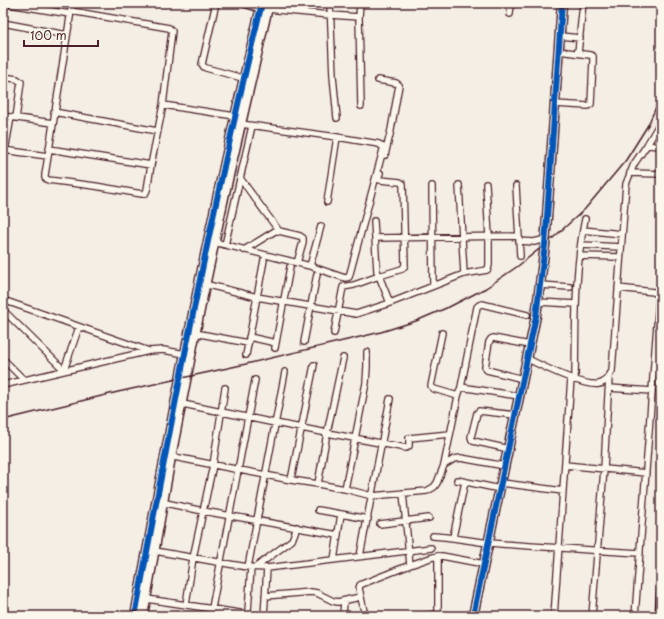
<svg xmlns="http://www.w3.org/2000/svg" width="664" height="619" viewBox="0 0 664 619" font-family="'Playpen Sans',sans-serif">
  <style>
    .lines { fill: none; stroke-linecap: round; stroke-linejoin: round }
    .street-casing { stroke: #4a1f2b; stroke-width: 8 }
    .secondary-casing { stroke: #4a1f2b; stroke-width: 11 }
    .street { stroke: #fbf7ec; stroke-width: 5.5 }
    .secondary { stroke: #fbf7ec; stroke-width: 8 }
    .rail { stroke: #4a1f2b; stroke-width: 1.5 }
    .cycleway-casing { stroke: #fbf7ec; stroke-width: 8 }
    .cycleway { stroke: #0057b8; stroke-width: 6 }
  </style>
  <rect width="100%" height="100%" fill="#f4eee4"/>
  <filter id="ink" filterUnits="userSpaceOnUse"><feTurbulence type="fractalNoise" baseFrequency=".025" numOctaves="2"/><feDisplacementMap in="SourceGraphic" scale="8" xChannelSelector="R" yChannelSelector="G"/><feConvolveMatrix kernelMatrix="1 2 1 2 8 2 1 2 1" color-interpolation-filters="sRGB"/></filter>
  <g filter="url(#ink)">
    <g class="lines">
      <!-- street casing -->
      <g class="street-casing">
        <path id="street" d="M3,3L70,14
          M216,3L202,64L204,67L206,68L246,79
          M330,3L333,76L337,118
          M360,3L359,17L361,106
          M267,9L330,15L359,17
          M71,11L169,28L172,31L163,105L151,165L147,190L145,194H142L95,186L48,180L45,178V175L71,11L72,3
          M510,14L511,3
          M3,23L67,35
          M560,36L580,38
          M578,53L583,3
          M3,77L17,79L21,82L16,118
          M378,80L396,83L399,85L391,130L385,155
          M555,104L588,106L591,104L593,61V56L590,55L559,51
          M163,105L235,116
          M54,112L157,131
          M3,116L53,123
          M647,145L661,146
          M49,149L151,165
          M3,150L48,156
          M3,162L11,117
          M630,173L661,174
          M240,178L279,231
          M459,185L464,274
          M432,186L433,286
          M516,186L520,256
          M327,202L337,137
          M374,221L377,271L390,303
          M583,230L622,234
          M375,238L519,236
          M519,241L534,242L546,239
          M214,242L310,266L345,278L349,277L383,150V147L379,144L337,137L241,124
          M225,245L252,126
          M581,245L621,247
          M244,250L275,231H279L300,236L303,238V242L297,263
          M580,256L620,257
          M310,266L321,226
          M204,284L257,297L356,314L390,303L464,274L487,270L488,269L489,265V237L486,184
          M540,285L570,287
          M618,288L654,292L658,295L659,298L635,616
          M3,300L149,351
          M538,302L576,304
          M3,310L64,370L79,327
          M195,333L248,343
          M334,333L343,287L354,285L379,276L402,269L403,268L405,265L403,184L400,182L380,180L378,179L380,173
          M442,333L431,386L434,389L458,396
          M249,337L276,343
          M304,342L317,274
          M275,348L290,267
          M246,355L264,260
          M3,359L24,380
          M528,359C542,366 585,387 599,384C606,383 609,376 612,371L626,184L634,164L647,145L661,121
          M523,379L487,370L485,367L489,342L491,339L493,338L530,345
          M575,379C576,326 574,272 585,219
          M3,385L149,351L163,350L185,354
          M461,387L519,396
          M609,388L652,391
          M178,403L275,423L406,448L409,446V438L450,434
          M509,449L473,441L472,440L471,437L477,413L479,411L516,415
          M169,456L291,480L318,484L345,489L372,496L427,491L434,487L437,483L444,465L458,396L461,387L477,307L479,305L482,304L527,315
          M444,465L454,459L461,458L505,466
          M565,465L646,473
          M291,480L314,365
          M457,480L500,489
          M502,483L563,491
          M318,484L327,433L343,358
          M345,489L366,383L367,366V352
          M403,493L410,565
          M161,502L203,511L338,535
          M318,510L341,514
          M380,524L429,518
          M433,536C452,537 471,541 490,543C540,547 590,550 640,553
          M453,537L465,482
          M155,551L235,565L248,567L267,568L431,548
          M360,556L390,399
          M438,556V614
          M334,560L341,514L368,519
          M248,567L285,372
          M256,567L292,540L297,527
          M265,596L311,592L317,593L333,601L338,602L360,597
          M147,599L246,614L248,611L251,567
          M186,605L193,558L213,465L225,388
          M212,608L255,380
          M264,616L267,568
          M343,616L344,601
          M365,616L359,588L360,585L362,584L410,565L433,557L442,556L484,564
          M424,616L438,614L463,616
          M554,616L571,378
          M592,616L604,469L609,377"/>
      </g>
      <!-- secondary casing -->
      <g class="secondary-casing">
        <path id="secondary" d="M246,3L265,9
          M135,616C173,411 212,206 262,3
          M143,616L171,457L201,305L225,193L269,3
          M473,616L536,316L545,245L562,3"/>
      </g>
      <!-- street -->
      <use href="#street" class="street"/>
      <!-- secondary -->
      <use href="#secondary" class="secondary"/>
      <!-- rail -->
      <path class="rail" d="M3,420L118,392L246,364L381,332L416,321L451,306L486,288L518,266L553,238L585,209L626,160L648,125L661,96
        M655,616L661,522"/>
      <!-- cycleway casing -->
      <g class="cycleway-casing">
        <path id="cycleway" d="M135,616C173,411 212,206 262,3
          M473,616L536,316L545,245L562,3"/>
      </g>
      <!-- cycleway -->
      <use href="#cycleway" class="cycleway"/>
    </g>
  </g>
  <!-- margin -->
  <rect width="664" height="619" fill="none" stroke="#fbf7ec" stroke-width="16"/>
  <rect x="8" y="8" width="648" height="603" fill="none" stroke="#4a1f2b" stroke-width="1.5" filter="url(#ink)"/>
  <!-- scale -->
  <path d="M24 40v6h74v-6" fill="none" stroke="#4a1f2b" stroke-width="2"/>
  <text x="30" y="40" font-size="12" fill="#4a1f2b" stroke="#fbf7ec" stroke-width="3" paint-order="stroke">100 m</text>
</svg>
